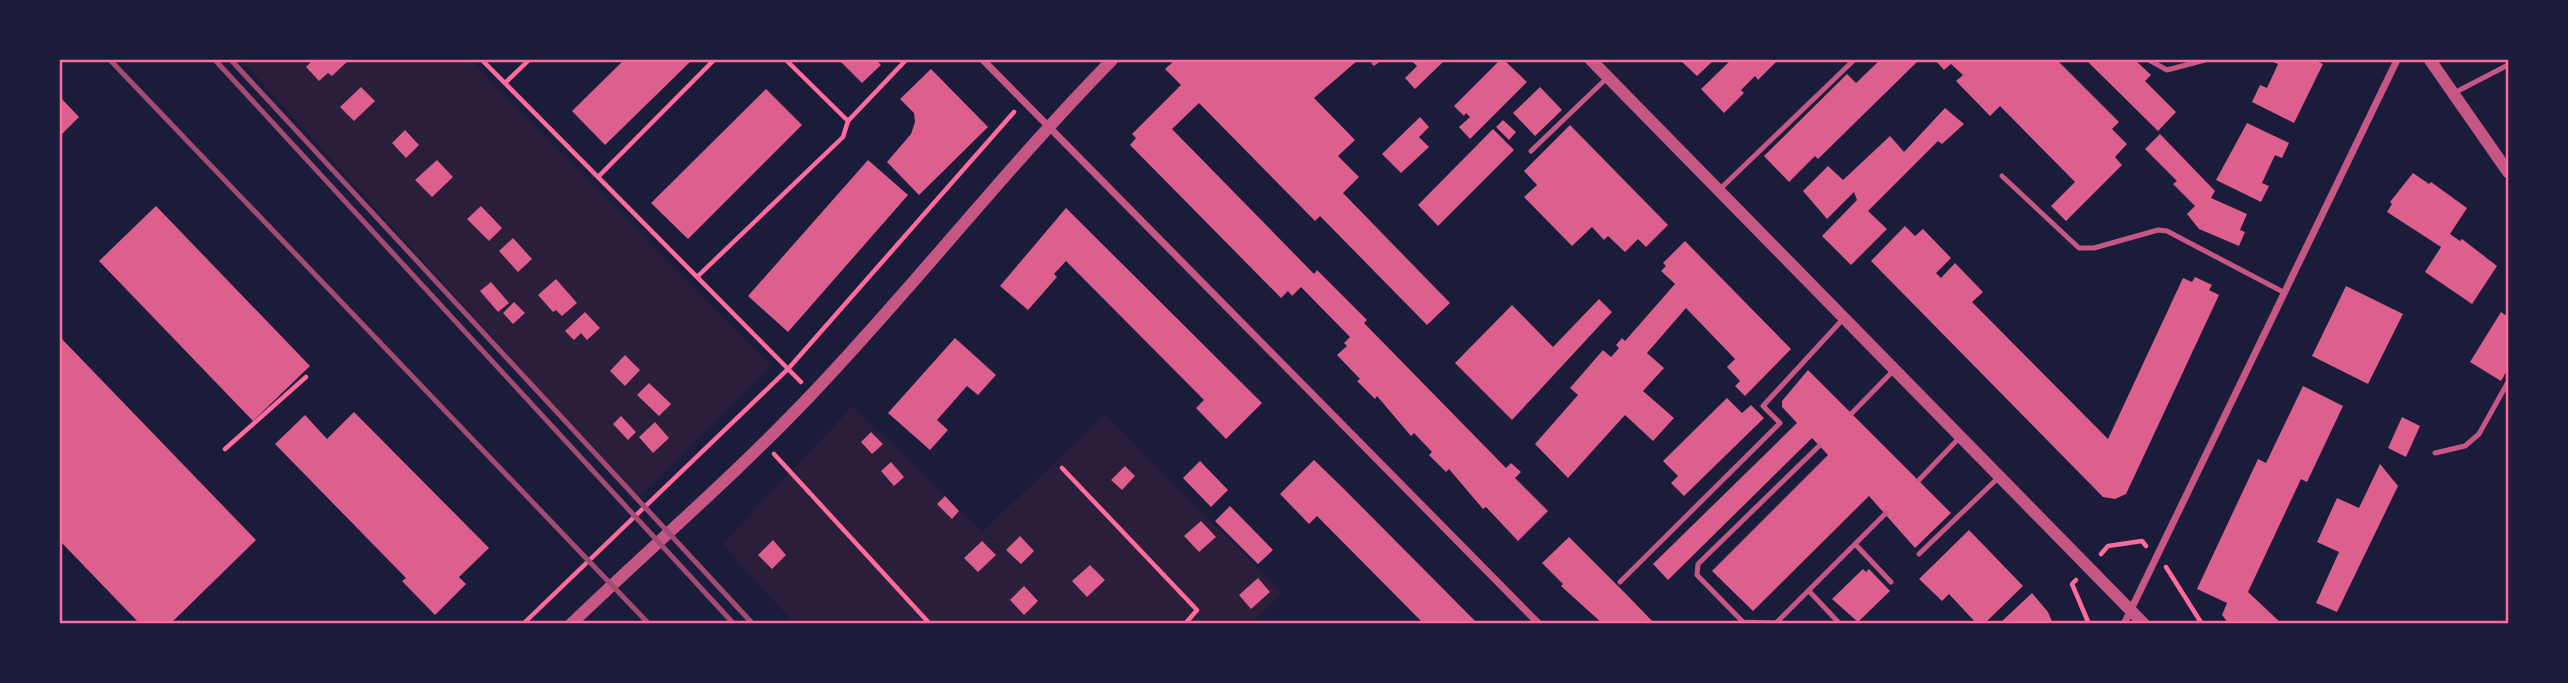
<svg xmlns="http://www.w3.org/2000/svg" width="2568" height="683" viewBox="0 0 2568 683" font-family="Overpass,sans-serif">
  <style>
    .green { fill: #2a1e3b }
    .building { fill: #dd5f8e }
    .lines { fill: none; stroke-linecap: round; stroke-linejoin: round }
    .path { stroke: #ff6b9d; stroke-width: 4.5 }
    .service { stroke: #c65784; stroke-width: 5 }
    .minor { stroke: #c65784; stroke-width: 7 }
    .tertiary { stroke: #c65784; stroke-width: 12 }
    .rail { stroke: #a44b75; stroke-width: 5 }
    .neatline { fill: none; stroke: #ff6b9d; stroke-width: 2.5 }
  </style>
  <rect width="100%" height="100%" fill="#1b1b3a"/>
  <!-- green -->
  <path class="green" d="M241,60H470L771,365L638,498Z
    M853,406L982,532L1105,415L1282,593L1252,623H1209L1203,618L1197,624L794,623L722,544Z"/>
  <!-- building -->
  <path class="building" d="M313,60H349L332,76L328,73L319,81L306,67Z
    M624,60H692L605,145L572,111Z
    M839,60H876L881,65L862,83Z
    M1175,60H1358L1314,98L1355,140L1338,156L1359,177L1343,193L1450,303L1427,325L1320,216L1315,221L1199,103L1172,129L1314,274L1317,270L1367,320L1364,323L1506,468L1511,463L1521,472L1515,478L1548,511L1518,541L1486,507L1483,509L1449,469L1446,472L1429,455L1432,452L1414,433L1411,436L1377,396L1375,399L1357,381L1360,379L1337,355L1347,346L1344,343L1350,337L1301,287L1292,296L1288,291L1281,298L1130,145L1136,138L1132,134L1181,85L1165,69Z
    M1411,60H1445L1415,89L1405,78L1417,66Z
    M1500,60H1504L1527,82L1470,139L1459,127L1470,117L1466,113L1464,116L1454,106Z
    M1680,60H1714L1697,76Z
    M1731,60H1778L1758,80L1755,76L1741,90L1744,93L1724,113L1701,89Z
    M1880,60H1919L1818,159L1815,156L1789,182L1764,156L1847,74L1856,83Z
    M1935,60H2057L2119,122L2112,129L2127,144L2115,157L2122,165L2066,221L2051,206L2075,182L2000,106L1990,116L1956,81L1963,75L1951,64L1944,70Z
    M2086,60H2135L2151,75L2145,81L2176,112L2158,131Z
    M2269,60H2314L2323,64L2294,123L2252,102L2260,85L2267,88L2278,64Z
    M931,69L988,127L919,195L887,162L911,134L915,122L914,113L900,99Z
    M361,87L375,101L354,121L340,107Z
    M1540,87L1562,110L1535,136L1513,113Z
    M766,89L802,125L688,239L651,203Z
    M60,97L79,117L60,136Z
    M1945,108L1964,124L1942,144L1938,141L1868,211L1887,229L1851,265L1822,236L1857,200L1854,192L1827,219L1803,191L1828,166L1843,180L1890,136L1904,152Z
    M1420,117L1429,127L1419,137L1429,147L1401,173L1382,154Z
    M1503,120L1516,132L1509,140L1496,127Z
    M2247,123L2289,143L2282,158L2275,155L2262,183L2269,186L2261,202L2216,180Z
    M1570,125L1668,225L1646,247L1638,239L1625,252L1608,236L1604,240L1592,227L1572,246L1524,197L1537,185L1524,171Z
    M1493,129L1514,150L1438,226L1418,205Z
    M405,130L419,145L406,158L392,143Z
    M2160,134L2215,191L2211,198L2247,214L2240,230L2245,232L2239,246L2199,229L2187,214L2195,206L2173,184L2177,181L2145,149Z
    M437,160L453,177L432,197L415,180Z
    M868,160L908,195L788,332L748,296Z
    M2413,173L2429,184L2431,182L2467,208L2450,234L2460,241L2462,239L2497,266L2472,304L2425,272L2441,247L2387,212L2392,204L2390,202Z
    M156,206L310,366L253,421L99,261Z
    M481,206L502,228L489,241L467,219Z
    M1066,208L1262,403L1226,439L1196,408L1204,400L1066,261L1054,274L1057,277L1028,310L1000,286Z
    M1905,226L1915,236L1923,229L1951,258L1936,273L1941,278L1955,263L1983,292L1972,302L2108,439L2183,278L2192,282L2195,277L2212,285L2209,290L2219,295L2126,494L2115,499L2103,497L1871,261Z
    M513,238L532,259L518,272L499,251Z
    M1685,241L1791,349L1745,396L1735,386L1740,381L1727,367L1735,359L1686,308L1647,353L1664,368L1643,391L1674,418L1653,441L1625,415L1568,478L1535,444L1578,395L1570,388L1603,350L1611,357L1619,348L1616,345L1622,338L1625,341L1675,284L1661,271L1666,266L1663,263Z
    M556,279L577,303L562,316L556,310L553,312L538,295Z
    M491,282L509,303L498,312L480,291Z
    M2346,286L2403,314L2368,384L2312,356Z
    M1599,299L1612,312L1512,420L1455,363L1512,305L1553,347Z
    M514,302L525,313L513,324L503,313Z
    M585,312L600,328L587,340L581,333L574,340L565,331Z
    M2501,312L2508,317V369L2501,381L2470,362Z
    M60,337L256,540L170,624H140L60,541Z
    M955,338L996,375L978,395L967,386L937,420L948,430L930,450L888,413Z
    M625,355L640,370L625,386L610,371Z
    M1808,370L1951,513L1915,548L1869,496L1753,611L1712,571L1828,455L1812,438L1668,580L1653,564L1797,423L1782,407V401Z
    M649,383L671,404L659,416L637,395Z
    M2303,386L2343,406L2307,482L2301,479L2248,592L2282,624H2229L2222,615L2227,603L2197,589L2258,459L2266,463Z
    M1727,398L1742,413L1751,405L1764,418L1684,496L1671,483L1678,476L1663,461Z
    M354,412L489,548L459,577L466,584L435,615L402,581L406,578L275,444L305,415L327,439Z
    M621,416L636,432L628,440L613,424Z
    M2402,417L2420,426L2406,457L2388,448Z
    M655,422L669,438L653,453L639,437Z
    M871,432L883,444L872,454L861,442Z
    M1314,460L1344,489L1478,624H1424L1317,516L1309,524L1280,494Z
    M1200,461L1228,490L1211,507L1183,478Z
    M891,462L904,477L894,486L881,471Z
    M2380,464L2398,486L2337,612L2316,603L2339,552L2317,542L2337,498L2359,508Z
    M1125,466L1135,476L1122,490L1111,480Z
    M945,496L959,511L952,519L937,504Z
    M1230,506L1273,550L1258,564L1215,521Z
    M1201,521L1216,537L1199,552L1184,536Z
    M1969,530L2023,586L1984,624H1977L1949,594L1942,601L1919,579Z
    M1020,536L1034,551L1021,564L1006,550Z
    M1569,537L1625,593L1655,624H1603L1561,586L1563,584L1542,563Z
    M773,540L786,555L772,569L758,555Z
    M982,541L996,555L978,572L964,558Z
    M1090,565L1105,580L1087,597L1072,581Z
    M1863,569L1866,572L1869,569L1890,591L1858,622L1832,599Z
    M1258,578L1270,592L1251,609L1239,595Z
    M1024,586L1038,601L1024,615L1010,600Z
    M2032,593L2048,612L2053,624H1999Z"/>
  <g class="lines">
    <!-- path -->
    <path class="path" d="M482,60L801,382
      M786,60L848,121L906,60
      M505,83L529,60
      M598,177L714,60
      M697,277L843,137L848,121
      M225,449L306,377
      M774,454L930,624
      M1062,468L1197,610L1185,624
      M2101,554L2108,546L2142,541L2146,546
      M2166,567L2202,624
      M2076,580L2072,584L2089,624
      M523,624L788,369L1014,112"/>
    <!-- service -->
    <path class="service" d="M2149,60L2167,70L2205,60
      M1374,63L1378,60
      M2454,93L2508,65
      M1531,151L1608,77
      M2002,176L2079,248H2094L2158,230L2167,231L2285,293
      M1719,190L1854,60
      M1852,413L1894,370
      M1819,446L1698,564L1697,575L1743,622L1776,623L1886,513
      M2435,453L2465,446L2479,434L2508,382
      M1919,480L1961,436
      M1855,544L1891,582
      M1919,554L1998,478
      M1620,582L1780,423L1763,406L1844,318
      M1809,591L1840,624"/>
    <!-- minor -->
    <path class="minor" d="M983,60L1539,624
      M2124,624L2397,60"/>
    <!-- tertiary -->
    <path class="tertiary" d="M1591,60L2144,624
      M2430,60L2508,172
      M571,624C651,547 734,476 810,396C914,287 1006,168 1112,60"/>
    <!-- rail -->
    <path class="rail" d="M110,60L649,624
      M215,60L734,624
      M231,60L753,624"/>
  </g>
  <!-- border -->
  <rect width="2568" height="683" fill="none" stroke="#1b1b3a" stroke-width="122"/>
  <rect x="61" y="61" width="2446" height="561" class="neatline"/>
</svg>
